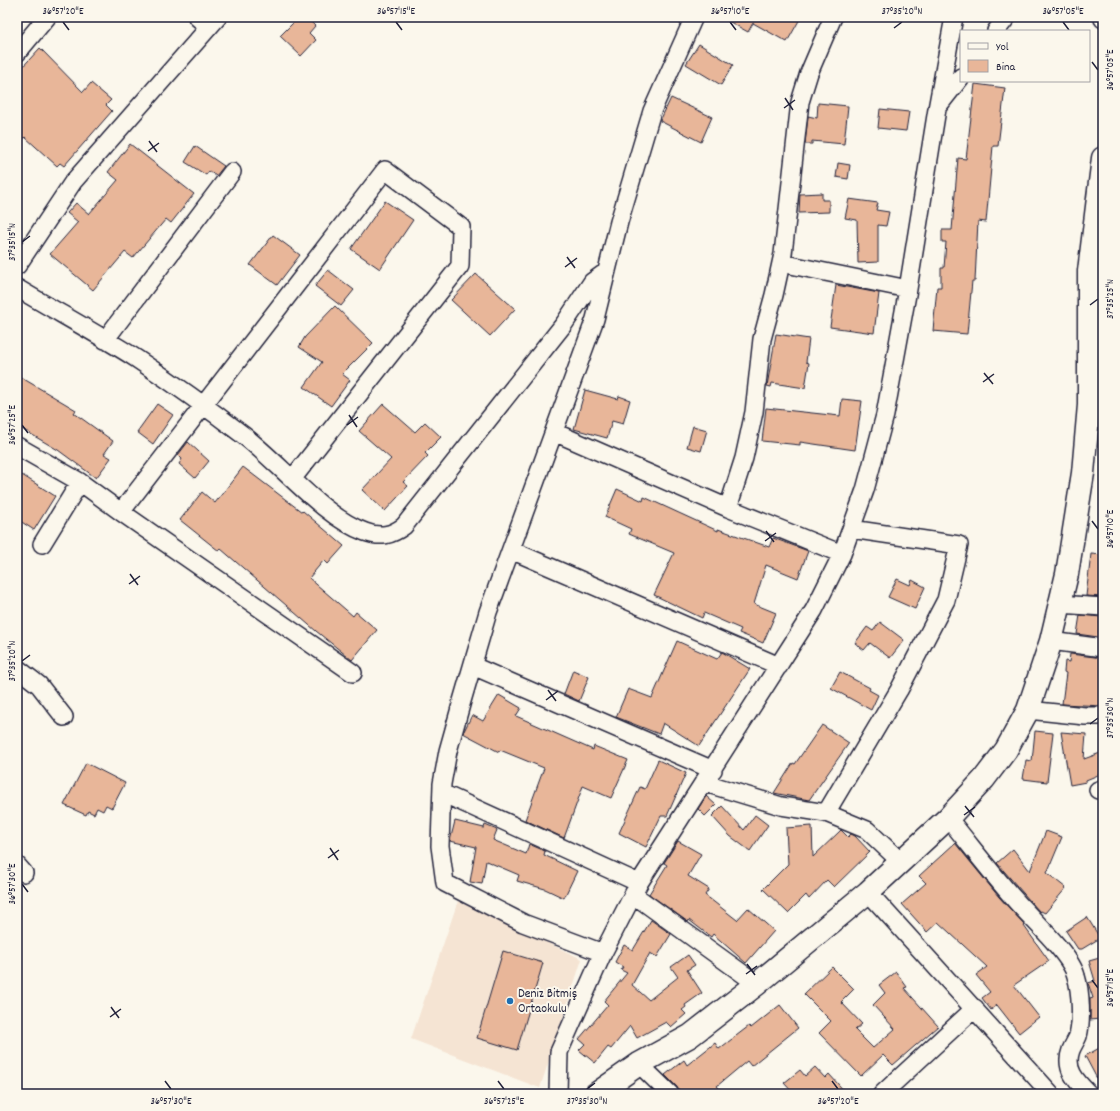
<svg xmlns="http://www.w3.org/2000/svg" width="1120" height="1111" viewBox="0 0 1120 1111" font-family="Dekko,sans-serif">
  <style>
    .built { fill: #f5e4d3 }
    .building { fill: #e8b699; stroke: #22223b }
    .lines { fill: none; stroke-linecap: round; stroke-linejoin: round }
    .street-casing { stroke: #22223b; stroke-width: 20 }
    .secondary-casing { stroke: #22223b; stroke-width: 25 }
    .street { stroke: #fbf7ec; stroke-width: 17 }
    .secondary { stroke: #fbf7ec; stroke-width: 22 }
    .ticks { fill: none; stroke: #22223b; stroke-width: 1.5 }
    .poi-dot { fill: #1f6fb2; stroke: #fbf7ec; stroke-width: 1.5 }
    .labels { text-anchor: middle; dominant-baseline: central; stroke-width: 4; stroke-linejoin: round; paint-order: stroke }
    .poi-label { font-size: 13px; fill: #22223b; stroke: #fbf7ec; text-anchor: start }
    .neatline { fill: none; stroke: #22223b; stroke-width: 1.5 }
    .ticks-label { font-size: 10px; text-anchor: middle; fill: #22223b }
  </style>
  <rect width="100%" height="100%" fill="#fbf7ec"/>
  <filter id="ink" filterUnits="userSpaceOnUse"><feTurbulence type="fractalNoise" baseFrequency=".025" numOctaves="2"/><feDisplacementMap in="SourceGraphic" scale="8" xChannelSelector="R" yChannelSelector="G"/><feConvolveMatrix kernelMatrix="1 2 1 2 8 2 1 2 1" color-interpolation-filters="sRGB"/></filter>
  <g filter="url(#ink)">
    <!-- built -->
    <path class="built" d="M458,901L582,959L540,1088L411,1039Z"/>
    <!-- building -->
    <path class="building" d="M299,17H306L315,26L309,33L316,40L301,56L280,36Z
      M721,17H801L787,42L753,23L748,32Z
      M699,44L733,65L721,85L686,64Z
      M40,48L83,92L91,83L111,100L106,105L112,111L64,166L60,163L57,166L25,137L17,146V73Z
      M975,84L1005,88L998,146H993L986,222L978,221L975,281H972L967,334L933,331L937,287H941V268H944L946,242H942V230H952L958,158L966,159Z
      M671,98L712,117L701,142L660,121Z
      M818,103L848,106L844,144L812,141V144H805L808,116L817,118Z
      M880,109L909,112L906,131L878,128Z
      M130,144L194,194L171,223L166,219L133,258L125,252L93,290L50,254L78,222L67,213L76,203L89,214L118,180L108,172Z
      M195,146L224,166L216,176L209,171L206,175L185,162Z
      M838,163L850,165L848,179L836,177Z
      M822,193V200H829V212L799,213L800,194Z
      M849,199L878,203L876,210L889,212L886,226L878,225V262L858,263L857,220L845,218Z
      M385,201L413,220L380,269L351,249Z
      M273,235L300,255L277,285L250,265Z
      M328,270L354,290L341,306L315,286Z
      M476,274L515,309L490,336L451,300Z
      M836,285L879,293L874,333L830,327Z
      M335,306L373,343L342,374L350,380L331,406L304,387L322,362L299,347L305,337Z
      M776,334L809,339L806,362L809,363L805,388L772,383L771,387L767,386Z
      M17,375L76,410L74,413L113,441L104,454L111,458L96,478L58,450L17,426Z
      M585,390L618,399L619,396L630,400L623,424L612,421L607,438L574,429Z
      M842,399L862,401L855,450L800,442V445L762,441L766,408L840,416Z
      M157,404L173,415L153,444L137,432Z
      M383,404L415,432L425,422L441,437L425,453L428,456L403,482L408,486L385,511L362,490L391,459L359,431Z
      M693,426L707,430L701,451L687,447Z
      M188,442L209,461L195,478L179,464L182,459L178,455Z
      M243,467L302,512L303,511L344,546L328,564L324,560L309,578L353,616L356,612L377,630L352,660L316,631L221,549L219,551L180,520L202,492L215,503Z
      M22,475L55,496L34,530L17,519V482Z
      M617,489L643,501L644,497L718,531V529L769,547L773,538L808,551L798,578L766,565L754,604L776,613L763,643L739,633L741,629L704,613L702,618L654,595L674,553L629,534L631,529L605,517Z
      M1091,554L1103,555V597L1086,596Z
      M897,579L910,585L912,580L925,587L915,609L888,597Z
      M1080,615L1101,617L1098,637L1077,634Z
      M880,622L904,640L890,658L870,643L864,650L855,643L867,627L873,631Z
      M677,641L717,659L722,652L750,669L699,746L663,723L659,734L616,717L628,689L652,698Z
      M1070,654L1103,658V706L1062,704L1066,673L1064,672L1065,661L1069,662Z
      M573,670L589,677L579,701L564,694Z
      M840,672L870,688L869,690L878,695L871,710L831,688Z
      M499,695L521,708L516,716L593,750L594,746L628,760L611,798L583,786L564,838L525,820L544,768L500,750L499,752L463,733L472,715L483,721Z
      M822,725L849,743L809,800L774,793L793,763L795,764Z
      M1035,731L1053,733L1047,782L1023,779L1026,760L1032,761Z
      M1061,732L1086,734L1084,759L1103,752V773L1086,780V782L1070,785Z
      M658,760L686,773L667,816H661L646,847L619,833L640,787L645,789Z
      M86,763L125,783L112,808L106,805L103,811L97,808L94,814L88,811L86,815L64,805Z
      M706,796L716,805L705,816L698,809Z
      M722,806L744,830L755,815L768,825L750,851L730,836L712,816Z
      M455,821L484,828L485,825L497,830L493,840L526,854L529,844L545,851L544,855L577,871L564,898L545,889L517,881L519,875L486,861L482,884L470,882L476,847L450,841Z
      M812,826L813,857L841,830L848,837L851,834L855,836L870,852L834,887L827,880L809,899L806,895L788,913L763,889L788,864L786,828Z
      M1046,831L1062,837L1047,873L1066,888L1045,913L1041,911L1040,912L1030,901L997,863L1013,849L1030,871Z
      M678,841L701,854L688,876L709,889L705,895L737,920L748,908L774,931L746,963L713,934L711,937L689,920L688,922L649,894L667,865L664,863Z
      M955,843L999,897L1025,925L1024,926L1049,961L1014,985L1039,1017L1019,1033L997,1005L991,1010L982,998L990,992L976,975L987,967L938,922L927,932L902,904L926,883L919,876Z
      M1087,917L1100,938L1082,949H1078L1066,931Z
      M651,920L671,934L657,957L650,953L632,985L649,1000L678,977L671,967L688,955L695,965L687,970L702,993L685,1005L686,1007L682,1010L686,1014L671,1027L666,1022L637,1038L630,1026L611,1049L608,1047L595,1063L579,1050L585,1044L579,1039L608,1005L604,1001L627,973L621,970L623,967L615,962L624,945L633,950Z
      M503,951L543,963L517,1050L477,1038Z
      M1103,957V1021H1100V1019L1090,1020V999L1093,998L1088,983L1095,981L1089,961Z
      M832,967L854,989L841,1002L862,1024L855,1030L873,1048L895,1029L873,1005L885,993L879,985L896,972L907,987L904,988L938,1026L893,1065L883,1055L861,1076L819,1033L831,1021L804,994Z
      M780,1005L798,1028L751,1066L747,1061L717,1086L724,1094H680L677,1087L665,1075L684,1060L687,1065L715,1043L719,1049L749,1026L751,1028Z
      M1103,1046V1090L1085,1056Z
      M815,1067L825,1078L829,1074L847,1094H794L784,1083L800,1070L805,1076Z"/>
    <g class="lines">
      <!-- street casing -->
      <g class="street-casing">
        <path id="street" d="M197,17L209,27
          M1103,17V19
          M996,31L1007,17
          M17,53L47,17
          M939,105L961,77
          M781,263L908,289
          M17,266L73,182L218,17
          M17,288C57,312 98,334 137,359C173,383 208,408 243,435C280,463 323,517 365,532C381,538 392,535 404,526L564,324L592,282L606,272
          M105,340L232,172
          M554,432L728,508L842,554
          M17,446L80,482L121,512L353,673
          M728,508L744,458L754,412L762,339L774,295L783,254L800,102L809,73L833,17
          M121,512L385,170L461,227L460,266L293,478
          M42,544L80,482
          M511,550L779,666
          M1059,604L1103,607
          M1051,641L1103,648
          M473,666L713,770
          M17,668L39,685L64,717
          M1028,710L1085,716H1103
          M705,783L781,806L826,813L867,830L901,862
          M1098,790L1103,789
          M442,793L639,883
          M826,813L899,690L946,600L959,545L851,529
          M948,818C971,846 992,874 1016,901C1031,918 1071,955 1076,976C1081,992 1082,1021 1078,1036C1076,1041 1073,1045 1071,1050C1064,1069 1076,1081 1089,1094
          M17,865L24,873
          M868,892L1051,1094
          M634,895L757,984
          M603,953L523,923L445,883L440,846L442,784L448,751L462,701L488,612L595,319L619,222L652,111L694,17
          M639,1064L670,1094
          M558,1094L559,1052L603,953L639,883L814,610L842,554L865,490L885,415L908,289L937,109L954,17
          M882,1094L975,1008"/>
      </g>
      <!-- secondary casing -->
      <g class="secondary-casing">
        <path id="secondary" d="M596,1094L639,1064L690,1036L757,984L868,892L948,818L984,779L1006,750L1028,710L1051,641L1067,574L1083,473L1089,405V271L1103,158"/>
      </g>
      <!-- street -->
      <use href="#street" class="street"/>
      <!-- secondary -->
      <use href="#secondary" class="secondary"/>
    </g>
  </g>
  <!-- ticks -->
  <path class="ticks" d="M63,22L69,30M396,22L402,30M730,22L736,30M1063,22L1069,30M894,28L902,22M1092,62L1098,70M785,98L793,110M784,108L795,100M149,141L157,152M148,151L159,143M22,242L30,236M567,257L575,268M565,267L577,258M1090,305L1098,299M984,373L993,384M983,382L994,374M349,415L357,427M22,425L28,433M347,425L358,417M1092,521L1098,529M766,531L774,542M765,541L776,533M130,574L138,585M129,584L140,576M22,661L30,655M548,690L556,701M546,700L558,691M1090,724L1098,718M965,806L974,817M964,815L975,807M330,848L338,860M328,858L339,850M22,884L28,892M747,964L755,975M746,974L757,966M1092,980L1098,988M111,1007L119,1018M110,1017L121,1009M165,1081L171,1089M498,1081L504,1089M832,1081L838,1089M587,1089L595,1083"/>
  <!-- markers -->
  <circle class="poi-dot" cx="510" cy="1001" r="4"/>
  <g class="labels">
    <!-- poi labels -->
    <g class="poi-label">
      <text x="518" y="994">Deniz Bitmiş<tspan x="518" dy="15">Ortaokulu</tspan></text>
    </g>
  </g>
  <!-- margin -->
  <rect width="1120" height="1111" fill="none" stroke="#fbf7ec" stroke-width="44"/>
  <!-- legend -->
  <rect x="960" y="30" width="130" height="52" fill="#fbf7ec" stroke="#a4a2a5"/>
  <rect x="968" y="43" width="20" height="6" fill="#fbf7ec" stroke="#a4a2a5"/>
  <text x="996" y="50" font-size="12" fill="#22223b">Yol</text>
  <rect x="968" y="60" width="20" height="12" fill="#e8b699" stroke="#a4a2a5"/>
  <text x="996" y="70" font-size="12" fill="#22223b">Bina</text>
  <rect x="22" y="22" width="1076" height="1067" class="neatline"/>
  <g class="ticks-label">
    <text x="63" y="14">36°57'20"E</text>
    <text x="396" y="14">36°57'15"E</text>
    <text x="730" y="14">36°57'10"E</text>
    <text x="902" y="14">37°35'20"N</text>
    <text x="1063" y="14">36°57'05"E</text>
    <text transform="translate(1109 70) rotate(-90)" y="4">36°57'05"E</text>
    <text transform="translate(11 242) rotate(-90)" y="4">37°35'15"N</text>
    <text transform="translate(1109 299) rotate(-90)" y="4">37°35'25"N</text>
    <text transform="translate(11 425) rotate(-90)" y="4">36°57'25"E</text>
    <text transform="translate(1109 529) rotate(-90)" y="4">36°57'10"E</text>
    <text transform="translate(11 661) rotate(-90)" y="4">37°35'20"N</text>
    <text transform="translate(1109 718) rotate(-90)" y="4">37°35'30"N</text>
    <text transform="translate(11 884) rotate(-90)" y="4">36°57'30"E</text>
    <text transform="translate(1109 988) rotate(-90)" y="4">36°57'15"E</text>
    <text x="171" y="1104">36°57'30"E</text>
    <text x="504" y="1104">36°57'25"E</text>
    <text x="587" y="1104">37°35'30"N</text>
    <text x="838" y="1104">36°57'20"E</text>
  </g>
</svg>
